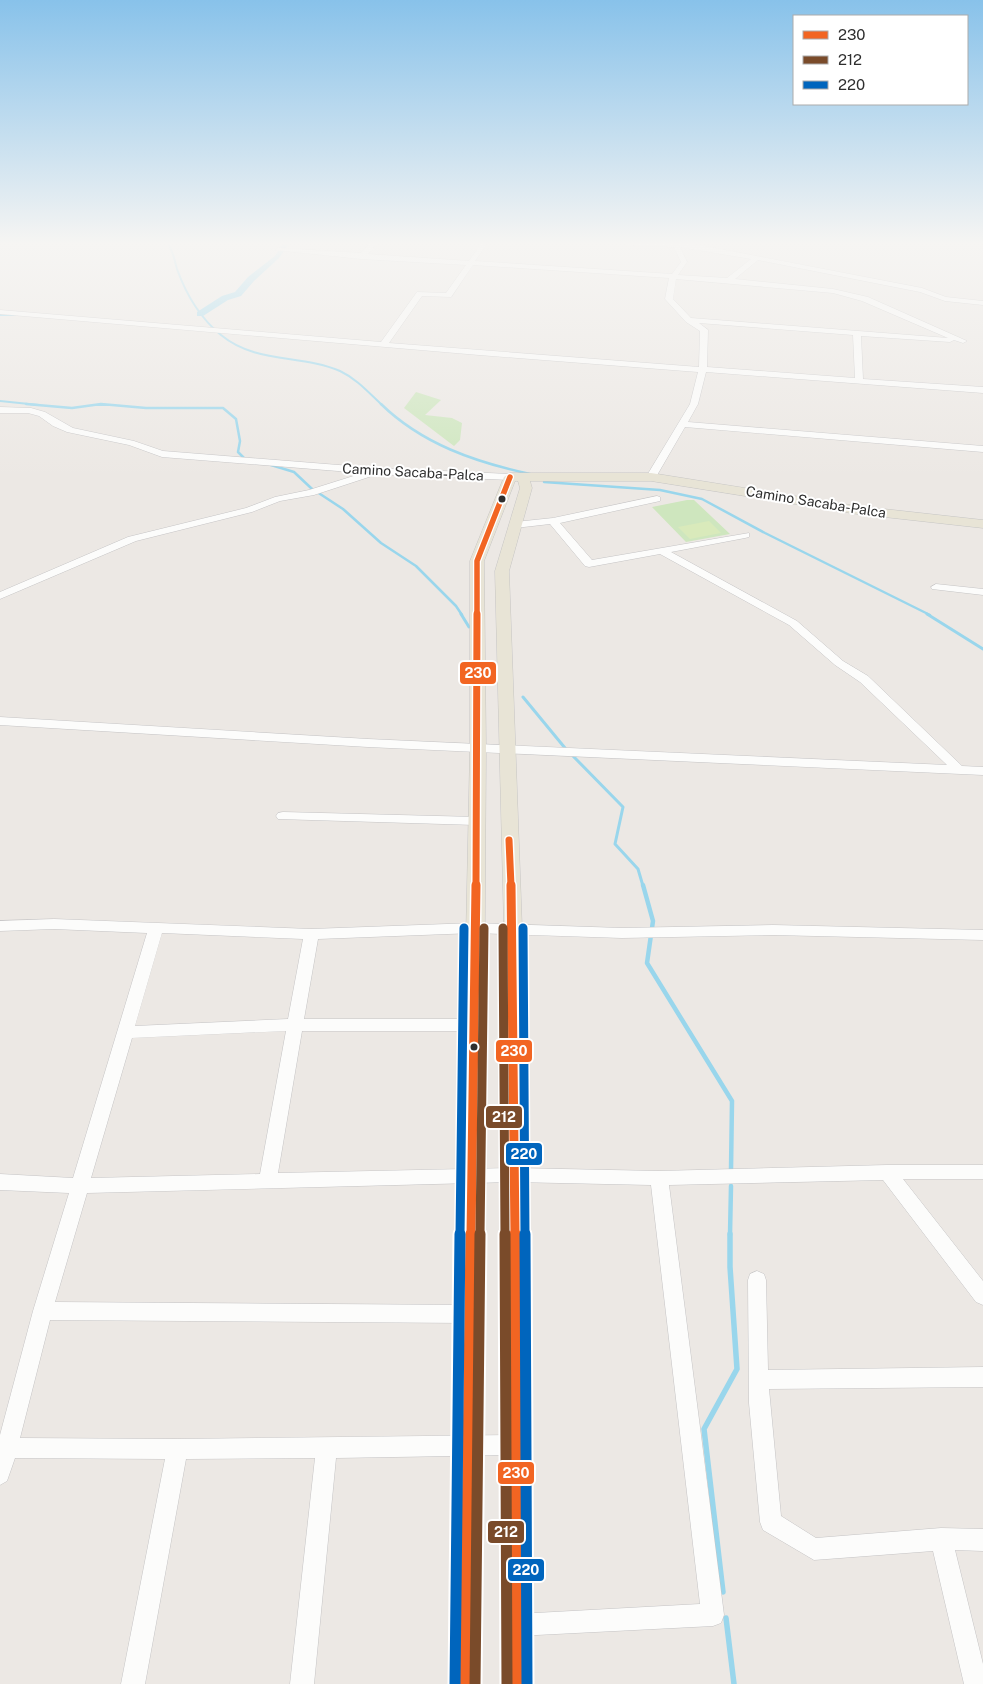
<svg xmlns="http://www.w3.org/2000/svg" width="983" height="1684" viewBox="0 0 983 1684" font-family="'Public Sans',sans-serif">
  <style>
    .green { fill: #cee6be }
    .pitch { fill: #d9eabb }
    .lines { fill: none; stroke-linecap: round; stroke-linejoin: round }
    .stream-far4 { stroke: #99d6ec; stroke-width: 2 }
    .stream-far3 { stroke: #99d6ec; stroke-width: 2.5 }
    .stream-far2 { stroke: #99d6ec; stroke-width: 3 }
    .stream-far1 { stroke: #99d6ec; stroke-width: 4.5 }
    .stream { stroke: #99d6ec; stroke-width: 5.5 }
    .canal { fill: #99d6ec; fill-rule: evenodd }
    .minor-casing { stroke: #c5c4c5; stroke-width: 1 }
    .major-casing { stroke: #c6c5c4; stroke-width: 1 }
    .minor { fill: #fcfcfb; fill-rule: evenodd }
    .major { fill: #e8e4d6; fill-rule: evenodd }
    .bus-1-far3-casing { stroke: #fff; stroke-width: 8 }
    .bus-1-far2-casing { stroke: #fff; stroke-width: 10 }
    .bus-1-far1-casing { stroke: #fff; stroke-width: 12 }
    .bus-1-casing { stroke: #fff; stroke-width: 15 }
    .bus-2-far1-casing { stroke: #fff; stroke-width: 12 }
    .bus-2-casing { stroke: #fff; stroke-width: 15 }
    .bus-3-far1-casing { stroke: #fff; stroke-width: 12 }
    .bus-3-casing { stroke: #fff; stroke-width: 15 }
    .bus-1-far3 { stroke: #f26522; stroke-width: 5.5 }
    .bus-1-far2 { stroke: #f26522; stroke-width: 7 }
    .bus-1-far1 { stroke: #f26522; stroke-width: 9 }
    .bus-1 { stroke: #f26522; stroke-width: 11 }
    .bus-2-far1 { stroke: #7a4b2a; stroke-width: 9 }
    .bus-2 { stroke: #7a4b2a; stroke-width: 11 }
    .bus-3-far1 { stroke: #0065bd; stroke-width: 9 }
    .bus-3 { stroke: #0065bd; stroke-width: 11 }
    .bus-dot { fill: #2e2e2e; stroke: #fff; stroke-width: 2 }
    .labels { text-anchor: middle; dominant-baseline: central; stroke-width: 4; stroke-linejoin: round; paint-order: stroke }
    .far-street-label { font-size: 14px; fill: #2e2e2e; stroke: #fff }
    .line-badge { stroke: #fff; stroke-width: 2 }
    .badge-label { font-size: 14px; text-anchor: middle; font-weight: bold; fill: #fff }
  </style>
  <rect width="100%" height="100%" fill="#ece8e4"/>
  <!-- green -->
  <path class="green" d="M416,392L441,400L425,415L452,418L462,423L460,440L454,446L404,408Z
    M687,500H694L730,534L686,542L652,507Z"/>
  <!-- pitch -->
  <path class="pitch" d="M709,521L721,533L690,539L678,527Z"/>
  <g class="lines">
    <!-- stream-far4 -->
    <path class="stream-far4" d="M166,241C173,249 174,259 177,269C186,294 200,318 221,335C256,364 301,354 340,371C357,379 369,393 382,405
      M0,315H15
      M0,401L39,405
      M95,405H110"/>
    <!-- stream-far3 -->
    <path class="stream-far3" d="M26,404L72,408L101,404L146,408H223L236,419L240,441L238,452L245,459
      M381,404C422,444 475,462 530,474
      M271,465L294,472L311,488L343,509L381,543L416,566L456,606L462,615
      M544,482L660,490L702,499L765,533L930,615"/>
    <!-- stream-far2 -->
    <path class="stream-far2" d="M461,614L469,627
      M927,614L983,649
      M523,697L565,748
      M573,756L623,807L615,844L638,869L643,886"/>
    <!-- stream-far1 -->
    <path class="stream-far1" d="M643,885L653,921L647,963L732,1101L731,1170
      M730,1235L731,1186"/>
    <!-- stream -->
    <path class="stream" d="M723,1592L704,1429L737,1369L730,1267V1234
      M726,1618L734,1684"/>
    <!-- canal -->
    <path class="canal" d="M285,241H291L279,258L254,281L241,296L228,300L203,316H197V312L222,296L235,292L248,277L275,256Z"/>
    <!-- minor casing -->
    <g class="minor-casing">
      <path id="minor" d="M372,241H379L368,254L469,261L483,241H489L475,261L672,274L681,262L674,247L594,243L591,241L673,243V241H679V243L694,244L922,288L946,297L983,301V305L945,301L920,292L758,260L735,279L833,289L868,297L967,341L963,343L954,340L950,342L861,336L863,379L983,387V393L706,372L698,404L688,422L983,446V452L685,427L656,477L651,480L646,477L690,404L698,372L479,355L0,314V310L381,342L417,292L446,293L466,265L361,259L275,250L278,248L361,253ZM680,247L751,259L727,278L678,275L687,262ZM473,265L669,278L665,299L686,322L700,331L699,367L389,343L422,296L451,297ZM676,279L833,293L862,301L948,338L691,318L673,299ZM699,323L853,335L855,378L707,367L708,330Z
        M0,407L31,408L45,412L73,428L134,441L163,451L376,468L510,474L515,477L510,480L373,474L372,476L314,495L280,501L252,512L136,541L0,599V592L128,537L246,508L275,497L309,490L363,473L162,457L129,445L67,432L53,426L39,416L28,413H0Z
        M657,496L660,497V501L560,523L592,560L749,533V537L745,538L671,552L797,621L843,661L868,676L962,766L983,767V775L368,747L0,725V717L368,739L947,765L860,682L835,665L789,625L660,554L589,567L585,566L550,524L515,528L510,525L515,522L553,518Z
        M936,584L983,589V595L932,589L931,587Z
        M283,812L476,817L483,821L476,825L278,819L276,816L278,813Z
        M54,919L311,929L474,923L622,928L773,925L983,930V940L773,935L622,938L474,933L318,939L304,1019H472L478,1021L480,1025L478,1029L472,1031H302L278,1173L514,1168L659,1171L887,1165H983V1179H903L983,1281V1305L976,1302L883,1180L669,1185L724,1615L721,1623L713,1626L517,1636L509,1633L506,1625L509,1617L517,1614L700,1604L651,1185L514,1182L87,1193L55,1302L469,1305L476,1308L479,1314L476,1320L469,1323L50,1320L20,1438L177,1439L516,1435L523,1438L526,1445L523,1452L516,1455L336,1458L314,1684H290L315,1458L186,1459L145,1684H121L165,1459L15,1458L7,1481L0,1485V1435L33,1311L69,1193L0,1190V1174L73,1178L147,933L54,929L0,931V921ZM162,933L303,939L288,1019L135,1026ZM286,1031L260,1174L91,1178L132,1038Z
        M757,1271L764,1274L766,1280L768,1370L983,1367V1387L769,1389L781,1516L816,1538L941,1528L983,1529V1551L955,1550L983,1664V1684H964L933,1551L814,1560L763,1530L760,1522L749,1403L748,1280L750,1274Z"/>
    </g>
    <!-- major casing -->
    <g class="major-casing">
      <path id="major" d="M510,473H651L857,506L983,520V528L857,514L651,481H530L532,488L509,571L522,928L532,1684H502L504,928L495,571L520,488L518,481H515L484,561L486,749L480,1684H450L470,749V561L504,477Z"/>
    </g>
    <!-- minor -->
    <use href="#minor" class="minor"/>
    <!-- major -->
    <use href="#major" class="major"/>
    <!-- bus-1-far3 casing -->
    <g class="bus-1-far3-casing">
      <path id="bus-1-far3" d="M477,615V561L510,477"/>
    </g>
    <!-- bus-1-far2 casing -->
    <g class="bus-1-far2-casing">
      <path id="bus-1-far2" d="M509,840L511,886
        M476,886L477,614"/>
    </g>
    <!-- bus-1-far1 casing -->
    <g class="bus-1-far1-casing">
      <path id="bus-1-far1" d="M511,885L515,1235
        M471,1235L476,885"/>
    </g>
    <!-- bus-1 casing -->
    <g class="bus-1-casing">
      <path id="bus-1" d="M515,1234L517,1684
        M465,1684L471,1234"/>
    </g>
    <!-- bus-2-far1 casing -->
    <g class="bus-2-far1-casing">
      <path id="bus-2-far1" d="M503,928L505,1235
        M480,1235L484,928"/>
    </g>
    <!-- bus-2 casing -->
    <g class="bus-2-casing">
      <path id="bus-2" d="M505,1234L507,1684
        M475,1684L480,1234"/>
    </g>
    <!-- bus-3-far1 casing -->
    <g class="bus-3-far1-casing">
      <path id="bus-3-far1" d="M523,928L525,1235
        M460,1235L464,928"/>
    </g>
    <!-- bus-3 casing -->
    <g class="bus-3-casing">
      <path id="bus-3" d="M525,1234L527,1684
        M455,1684L460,1234"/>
    </g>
    <!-- bus-1-far3 -->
    <use href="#bus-1-far3" class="bus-1-far3"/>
    <!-- bus-1-far2 -->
    <use href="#bus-1-far2" class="bus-1-far2"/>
    <!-- bus-1-far1 -->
    <use href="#bus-1-far1" class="bus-1-far1"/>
    <!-- bus-1 -->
    <use href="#bus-1" class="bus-1"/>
    <!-- bus-2-far1 -->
    <use href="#bus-2-far1" class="bus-2-far1"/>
    <!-- bus-2 -->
    <use href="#bus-2" class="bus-2"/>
    <!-- bus-3-far1 -->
    <use href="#bus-3-far1" class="bus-3-far1"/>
    <!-- bus-3 -->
    <use href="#bus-3" class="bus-3"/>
  </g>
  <!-- sky -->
  <linearGradient id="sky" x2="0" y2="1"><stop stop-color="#88c2ea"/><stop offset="0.51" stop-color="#f6f5f3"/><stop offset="1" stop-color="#f6f5f3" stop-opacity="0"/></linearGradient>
  <rect width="983" height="477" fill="url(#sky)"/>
  <!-- markers -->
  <g class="bus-dot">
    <circle cx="502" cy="499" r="4.5"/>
    <circle cx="474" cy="1047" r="4.5"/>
  </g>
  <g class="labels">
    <!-- far-street labels -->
    <g class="far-street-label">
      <text transform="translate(413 472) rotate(3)">Camino Sacaba-Palca</text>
      <text transform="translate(816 502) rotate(9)">Camino Sacaba-Palca</text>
    </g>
  </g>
  <g class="line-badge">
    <rect x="459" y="661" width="38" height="24" rx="5" fill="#f26522"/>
    <rect x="495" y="1039" width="38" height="24" rx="5" fill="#f26522"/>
    <rect x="485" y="1105" width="38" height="24" rx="5" fill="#7a4b2a"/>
    <rect x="505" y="1142" width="38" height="24" rx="5" fill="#0065bd"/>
    <rect x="497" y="1461" width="38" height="24" rx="5" fill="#f26522"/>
    <rect x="487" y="1520" width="38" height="24" rx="5" fill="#7a4b2a"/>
    <rect x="507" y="1558" width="38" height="24" rx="5" fill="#0065bd"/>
  </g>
  <g class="badge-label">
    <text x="478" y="678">230</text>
    <text x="514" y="1056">230</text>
    <text x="504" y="1122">212</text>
    <text x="524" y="1159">220</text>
    <text x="516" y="1478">230</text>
    <text x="506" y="1537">212</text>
    <text x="526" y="1575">220</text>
  </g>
  <!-- legend -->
  <rect x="793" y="15" width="175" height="90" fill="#ffffff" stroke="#ababab"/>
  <rect x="803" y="31" width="25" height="8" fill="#f26522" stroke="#ababab"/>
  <text x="838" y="40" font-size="15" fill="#2e2e2e">230</text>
  <rect x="803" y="56" width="25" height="8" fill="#7a4b2a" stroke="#ababab"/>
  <text x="838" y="65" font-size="15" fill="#2e2e2e">212</text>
  <rect x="803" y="81" width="25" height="8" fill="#0065bd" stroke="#ababab"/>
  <text x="838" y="90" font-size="15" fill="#2e2e2e">220</text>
</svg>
